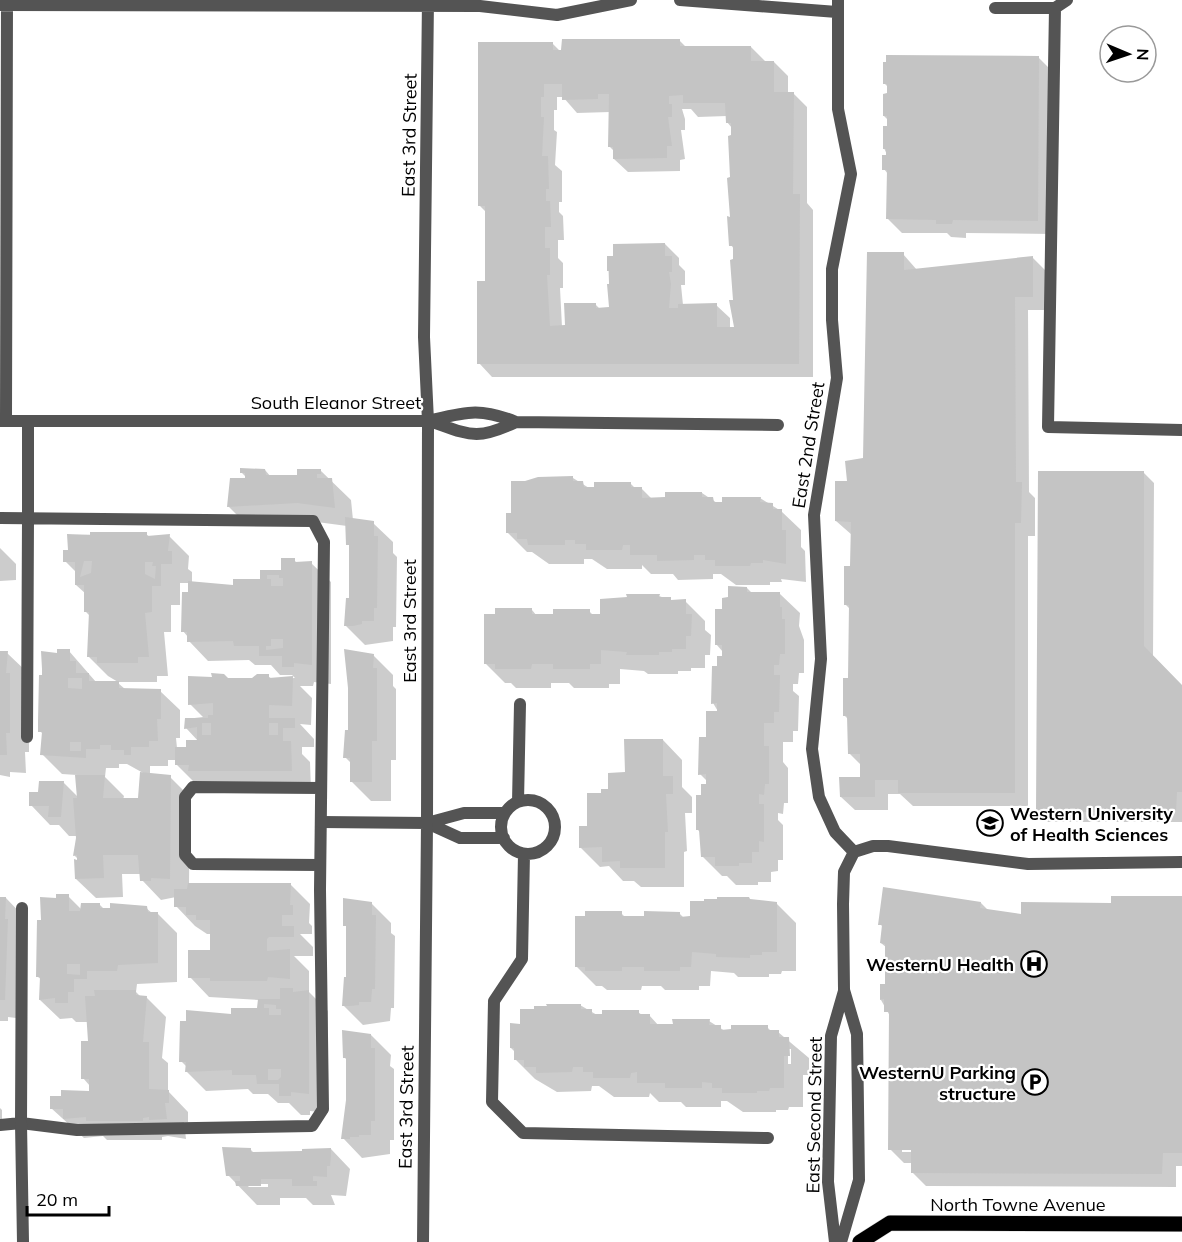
<svg xmlns="http://www.w3.org/2000/svg" width="1182" height="1242" viewBox="0 0 1182 1242" font-family="Mulish,sans-serif">
  <style>
    .shadow { fill: #0003; fill-rule: evenodd }
    .building { fill: #c4c4c4; fill-rule: evenodd }
    .lines { fill: none; stroke-linecap: round; stroke-linejoin: round }
    .primary-casing { stroke: #dbdbdb; stroke-width: 16 }
    .lane { stroke: #545454; stroke-width: 12 }
    .street { stroke: #545454; stroke-width: 12 }
    .primary { stroke: #000; stroke-width: 15 }
    .labels { text-anchor: middle; dominant-baseline: central; stroke-width: 4.5; stroke-linejoin: round; paint-order: stroke }
    .street-label { font-size: 18px; fill: #000; stroke: #fff }
    .poi-label { font-size: 18px; font-weight: bold; fill: #000; stroke: #fff; text-anchor: end }
  </style>
  <rect width="100%" height="100%" fill="#fff"/>
  <!-- shadow -->
  <path class="shadow" d="M679,40L686,47H751L765,61L774,62L788,76V93H793L807,107V203L813,210V377H492L479,363L487,283V213L480,206L552,43L563,54ZM557,97H563L577,113L610,112L609,146L614,151V159L628,172L680,171V160L685,159L681,130H685V119L682,109H691L698,117L727,116V122L732,128L731,245L734,249L736,329H730V318L716,305H683L681,285H685V271L679,265V258L665,244L608,257L610,309H600L595,304L562,327L560,288H563V263L558,258V240H564L563,216L559,212V202H562V171L555,165L557,132L554,130V110H557Z
    M1038,57L1052,71L1051,234L966,233V238L951,237L947,233H902L888,219V174L884,169L888,157L884,148L888,120L884,116L888,87L884,83Z
    M903,254L917,270L1032,257L1046,271V310H1028L1029,492L1035,498V536H1028V806H913L900,794H888V810H855L841,797L862,778V766L849,753V720L844,715L850,680V609L845,604L851,568L852,535L836,521L849,482L864,460Z
    M265,470L271,477H298L321,471L351,500L353,520L373,523L393,542V553L397,557L396,627H393V641L365,645L345,625L350,599V547L347,526L317,522L248,526L228,506L248,479L242,473Z
    M1144,473L1154,483L1153,658L1182,687V822H1048L1038,811Z
    M573,478L589,488L630,483L635,488H641L652,499L702,493L717,503L760,498L781,511L801,530V547L805,551L806,582L781,579L782,582H770V585H736L721,574H713V579L678,580L673,574H651L642,565V569H607L592,559H584V564H549L532,552H527L507,532L513,515Z
    M146,534L150,537L169,536L189,556L188,569L192,572V583L235,586L261,581V571L282,572L294,560L298,564L311,563L331,582V684L314,682L313,686H300L312,698L311,725L300,724L314,739V747H302V754L310,762L311,790L196,784L177,765V760H168V766H150V775L170,777L190,797L189,885H291L310,904L309,923L312,926V934H300L313,947V956H294L309,971V992L328,1011V1113L310,1111V1115H301L289,1103H278L268,1094H253L248,1089L206,1091L187,1072V1067L181,1061L232,1016L259,1010V1000L209,997L190,977L212,952V934H207L195,926L176,906V897L161,900L142,880L141,874H122L123,897L96,898L76,879L80,861L74,855L77,836H69L59,825H50L31,805L40,793L63,782L79,798L77,775L62,774L42,754L43,734L40,731L44,677L59,655L69,651L96,682L118,683L125,689L160,691L180,710V738H176L177,748L187,749L199,742L186,728V719L203,717L190,704L227,679H253L268,676L272,679L295,678L292,675H280L271,665H255L249,660L208,661L189,641L188,637L183,631L190,583H180V605H171V632H164L168,676H157V682H118L108,676L88,656L91,617L86,612V594L76,585L77,573L65,561L69,551L68,535ZM119,764H127L145,774L140,799L123,800L124,796L105,777L106,768H119Z
    M0,548L16,564V580L0,581Z
    M747,588L752,593L780,594L800,613L799,626L804,640V673H799L798,684H793V691L799,696L798,731H793V742H783V762L788,768V803H784L783,814L778,813V820L783,825V860H778V871L771,872V882H758V885H736L727,876H722L702,856L700,832L697,829L703,797L708,786V782L700,774L707,739L719,713L713,703L723,652L716,644L723,610Z
    M659,596L673,601H685L705,621V630L711,635L710,655H705V668H691V671H678V674H648L644,671L620,669V684H609V688H574L569,683H551V688H516L511,683H505L485,663L532,610L537,616L589,611L594,616H601Z
    M0,653H7L27,672L29,694V752H25L26,773L10,772V777L0,775Z
    M373,655L393,675V686L396,689V760H391V801H371L351,781L352,764L345,757L349,732Z
    M663,740L682,760V787L692,797V813H685L687,851L684,852V887H641L634,881H623L609,866L600,867L580,847L603,794Z
    M68,896L82,910L100,905L104,909L146,908L152,913H157L177,933V982L137,984L136,992L141,997H146L166,1017L162,1058L168,1063V1091L188,1112V1122H184L186,1139L168,1136L162,1137V1140H107L103,1136L84,1138L51,1108L62,1097L90,1092V1086L83,1078L89,1043L88,1022H76L72,1018L60,1019L40,1000L42,980L38,977L43,921L57,899Z
    M1182,897V1166H1176V1187L926,1186L912,1172V1163H904L890,1149V1016L881,1000L886,985L887,948L881,943L884,928L880,924L981,903L988,910L1023,916ZM902,1149H919V1152H902Z
    M6,898L25,918L24,1019L8,1017V1021H0V899Z
    M752,901L776,903L796,923V971H782L781,974H769V977H738L734,973L711,971L710,986H699V990H665L661,986H642L641,990H607L602,986H596L576,966L621,913L626,918L679,913L684,918Z
    M371,903L391,923V933L395,936L394,1008H391L390,1021L363,1025L343,1005L348,979V928L345,925Z
    M580,1005L597,1015L638,1012L642,1015H649L659,1026L709,1021L725,1031L767,1027L772,1032H778L809,1058V1075H803V1107H789L788,1110H776V1112H743L727,1101H721V1107H686L681,1102H659L650,1093L649,1097H614L599,1086H592L591,1091L557,1092L535,1079L515,1059V1052L511,1048L522,1025ZM788,1049H791V1064H788Z
    M371,1035L391,1055L390,1066L394,1069V1140H390V1154L362,1158L343,1138L347,1100V1060L345,1058Z
    M0,1108L2,1110V1121H0Z
    M331,1149L350,1169L346,1196L331,1195L335,1205H313L306,1198H280V1205H257L228,1175L251,1150L254,1153H304ZM246,1184H268V1187H249Z"/>
  <!-- building -->
  <path class="building" d="M562,39H680V46H751V61H774V92H794L793,194H800L799,364H477V281H485V206H478V42H553V50H561ZM544,84H562V100L598,99V94H609L608,147H613V159L667,158V146H672L668,117H672V104H669V96L683,95V103H725L726,123H731V135L728,136L730,177L727,178L730,217L727,216L729,246H733V259L730,260L733,300H729L734,327H717V303L678,304V308H669L671,284L669,272H672V256H665V243L613,244V256H607V271H609V284H607L609,307L596,308V303H564L565,325L550,326L547,275H550V248H545V227H551L550,201H546V189H549L548,156H542L544,117H541V97H544Z
    M886,55L1039,56L1038,221L953,220L952,224H936V220L886,219L887,170H882V155H886V149H883V126H887V116H883V94L887,93V84H883V62H886Z
    M867,252H904V270L1033,256V297H1015L1016,482H1022L1021,523H1015V793H898V780H875V797H840L839,777H860V754H848L847,716H843V678H848L849,605H844V566H850L851,522L835,521V481H847L845,461L863,458Z
    M240,468L265,469L266,475H297V469H321V474H317V478H332L335,508L297,503L227,507L230,478H245V473H240Z
    M1038,471H1144V646L1182,685V792H1177L1176,812H1036Z
    M573,476V481H583L584,487H594V482H631V487H642V498L665,497V492H702V497H713L714,502H722V497H761L760,502L773,503V509H782V530H786V564L763,560V563H751L750,566H715V560H705V555H694V560L657,561V555H630V545H623L622,550H586V544H575V540H565V545H528L527,539H517V533H506V513H511V481H525L538,477Z
    M345,517L374,521V536H378L377,608H374V621H362V624L353,626H344L346,598H349V545H346Z
    M90,532H147V536L170,534L168,551H172V564H161V586H152V612L145,613L149,657H138V663H97V657H87L89,612H84V585H75V562H63V550H68L67,534L90,535ZM84,561H92L91,573L80,577ZM145,562H153L152,566H156L155,579L145,574Z
    M281,558H295V562L312,561V665L294,663V667H282V656H259V646H234L233,641L187,642V632H181L182,592H188V581L233,585V579H260V570H281ZM267,575H279V578H283V586H271V579H267ZM271,639H283V648L266,650V646H271Z
    M728,586L747,587V592H780V607H782V619H785V654H780L779,665H774V675H780L779,712H774V723H764V746H769V784H765L764,795L759,794V804H764V842L759,841V852H752V863H739V866H715V857H701L699,830H696V795H701V784H706V774L698,775L699,737H706V711H717V703L711,704L712,666H717V656H722V645H715V609H722V598L728,597Z
    M626,594H660L659,597H671V600L686,599V614H692L691,636H686V649H672V652H659V655H626L627,652L601,650V664H590V669H553V664H532L531,669H495V664H484V614H495V608H532V614H553V609H590V614H600V599L627,597Z
    M57,649H70V661H76V673H89V681H119V688L161,689V719H157L158,741H149V747H131V755H124V750H111V745H100V749H86V758L40,755L42,732H38V721L39,675H42V669L41,651L57,653ZM68,678H82V689L68,688ZM70,742H81V751H70Z
    M344,649L374,654L373,668H377V741H372V782H350V758H343L345,730H348V688Z
    M0,651H8L6,673H10V733H6L7,755H0Z
    M211,673L224,674L228,678H252L257,674H269V678L293,676L292,706L269,705V718H295V728H283V741H291L292,771H188L189,765H175V747H186V740H197V727L184,729L185,718H208V715H213V703L188,705V676L212,677ZM202,723H211V735H202ZM269,723H278V735H269Z
    M624,739H663V776H673V794H666L668,832H665V868H620V861L602,862V847L579,848V826H587V793H601V789H608V773L625,772Z
    M140,772L171,775L170,879L151,878V881H140L138,855H103L104,878L75,879L74,859L77,860V855L73,856L76,838L73,798H77L75,775H105L103,798H138Z
    M39,781H64L61,817H48L49,806H29V792H38Z
    M188,883H291L290,905H293V915H282V926H294V937H269L267,939V951L290,949V979L268,977L267,981H210V978H188V950H210V920H196V915H186V907H174V889H187Z
    M883,887L981,902L980,908L1021,914V902L1111,903V896H1182V1153H1163L1162,1174L911,1173V1150H888L889,1012H884V999L880,1000V984H885V944L880,943L882,925H878Z
    M56,894H69V911H80L81,903H100V908H110V903L147,906L148,912H158V963L118,965L117,971H87V979H74V992H68V1003H55V998L39,1000L40,977H36L37,920H41L40,897L56,898ZM67,964H80V975L67,974Z
    M0,897H6L5,919H8L5,1000H0Z
    M717,897H749L750,899L777,902V952H762V955H750V958L716,957V954L692,952L691,967H680V971H644V967H622V971H585V967H575V916H585V911H622V916H644V911L680,912V917L690,916V901H704V899H717Z
    M343,898L372,902V915H376L375,989H372L371,1002H359V1005L350,1006H342L344,977H346V926H343Z
    M280,988H293V992L309,990V1094L291,1092V1096H279V1084H257L256,1075H232V1070L185,1072L186,1062H179L180,1021H186V1010L231,1014V1008H257L258,999H280ZM264,1004L276,1005V1009H281V1015H269V1008H264ZM268,1069H281V1077L278,1080H268Z
    M94,990H136V995L147,996L143,1042H149V1089L169,1090V1103H165L167,1119L149,1120V1117L143,1118V1121H86V1117L63,1119V1109H50V1096H61V1090L89,1091V1079H81V1041H88L85,996H95Z
    M546,1004H581V1009H592V1014H602V1010H639V1014H650V1024H673L672,1019H710L709,1025H721V1030L731,1029V1025H768V1030H779V1037H789L790,1056H784V1088H770L769,1091H757V1093H722V1088H712V1083L702,1082V1088H665V1083H637V1072L631,1073L630,1078H593V1072H583V1067H573L572,1072L536,1073V1067H524V1060H514V1048H510V1023L520,1024V1009H534V1006H547Z
    M342,1030L371,1034V1048H375V1121H371V1135H359V1137H350V1139H341L346,1100V1058H343Z
    M222,1147L251,1148V1152L302,1151V1149L331,1148V1156L330,1166H327V1177L313,1176V1181H317V1186H292V1179H261V1186H236L235,1181H240V1176H226Z"/>
  <g class="lines">
    <!-- primary casing -->
    <g class="primary-casing">
      <path id="primary" d="M860,1242L890,1223L1182,1224"/>
    </g>
    <!-- lane -->
    <path class="lane" d="M995,8H1055L1067,0
      M1055,8L1048,427L1182,430
      M0,518L313,521L324,542L320,890L323,1109L312,1126L77,1130L21,1123L0,1125
      M27,737L28,518
      M501 827a27 27 0 1 1 54 0a27 27 0 1 1-54 0Z
      M518,802L520,704
      M427,823L460,838H504
      M427,823L464,813H505
      M524,854L522,959L494,1001L492,1102L523,1133L768,1138
      M320,865L193,864L185,855V797L193,787L321,788
      M21,1123L22,908"/>
    <!-- street -->
    <path class="street" d="M680,0L837,12
      M838,0V109L851,174L832,269V320L837,378L814,515L821,659L812,749L819,797L835,832L854,852
      M0,5L480,6L557,15L631,0
      M0,421H428C466,412 479,407 516,422L778,425
      M6,421L7,0
      M28,421V518
      M430,421C470,435 476,441 516,422
      M321,822L427,823
      M854,852L873,846H888L1028,864L1182,862
      M21,1123L23,1242
      M423,1242L427,823L428,421L424,337L428,0
      M835,1242L828,1182L831,1036L844,991
      M841,1242L859,1180L857,1034L844,990L843,904L844,872L854,852"/>
    <!-- primary -->
    <use href="#primary" class="primary"/>
  </g>
  <!-- icons -->
  <defs>
    <g id="university-ring" transform="scale(1.35)"><circle r="9.5" fill="#fff" stroke="#000" stroke-width="1.5"/><path d="M0-5L7-2L0 1L-7-2ZM-4 1L0 2.5L4 1V4Q0 6-4 4Z" fill="#000"/></g>
    <g id="hospital-ring" transform="scale(1.35)"><circle r="9.5" fill="#fff" stroke="#000" stroke-width="1.5"/><path d="M-5-5h3v3.5h4V-5h3V5h-3V1.5h-4V5h-3Z" fill="#000"/></g>
    <g id="parking-ring" transform="scale(1.35)"><circle r="9.5" fill="#fff" stroke="#000" stroke-width="1.5"/><path d="M-3.5-5.5H1a3.5 3.5 0 0 1 0 7H-1V5.5H-3.5ZM-1-3.4V-.6H.8a1.4 1.4 0 0 0 0-2.8Z" fill="#000"/></g>
  </defs>
  <g fill-rule="evenodd">
    <use href="#university-ring" x="990" y="823"/>
    <use href="#hospital-ring" x="1034" y="964"/>
    <use href="#parking-ring" x="1035" y="1082"/>
  </g>
  <g class="labels">
    <!-- street labels -->
    <g class="street-label">
      <text transform="translate(409 135) rotate(-89)">East 3rd Street</text>
      <text x="336" y="402">South Eleanor Street</text>
      <text transform="translate(808 445) rotate(-81)">East 2nd Street</text>
      <text transform="translate(409 621) rotate(-90)">East 3rd Street</text>
      <text transform="translate(406 1107) rotate(-89)">East 3rd Street</text>
      <text transform="translate(814 1115) rotate(-89)">East Second Street</text>
      <text x="1018" y="1204">North Towne Avenue</text>
    </g>
    <!-- poi labels -->
    <g class="poi-label">
      <text x="1010" y="813" text-anchor="start">Western University<tspan x="1010" dy="21">of Health Sciences</tspan></text>
      <text x="1014" y="964">WesternU Health</text>
      <text x="1016" y="1072">WesternU Parking<tspan x="1016" dy="21">structure</tspan></text>
    </g>
  </g>
  <!-- north arrow -->
  <g transform="translate(1128 54) rotate(92)"><circle r="28" fill="#ffffff" stroke="#999999" stroke-width="1.5"/>
  <path d="M0-4.5L10 22L0 15L-10 22Z" fill="#000000"/>
  <text y="-9" font-size="16" font-weight="bold" text-anchor="middle" fill="#000000">N</text>
  </g>
  <!-- scale -->
  <path d="M27 1206v9h82v-9" fill="none" stroke="#000000" stroke-width="3"/>
  <text x="36" y="1206" font-size="18" fill="#000000" stroke="#ffffff" stroke-width="4.5" paint-order="stroke">20 m</text>
</svg>
